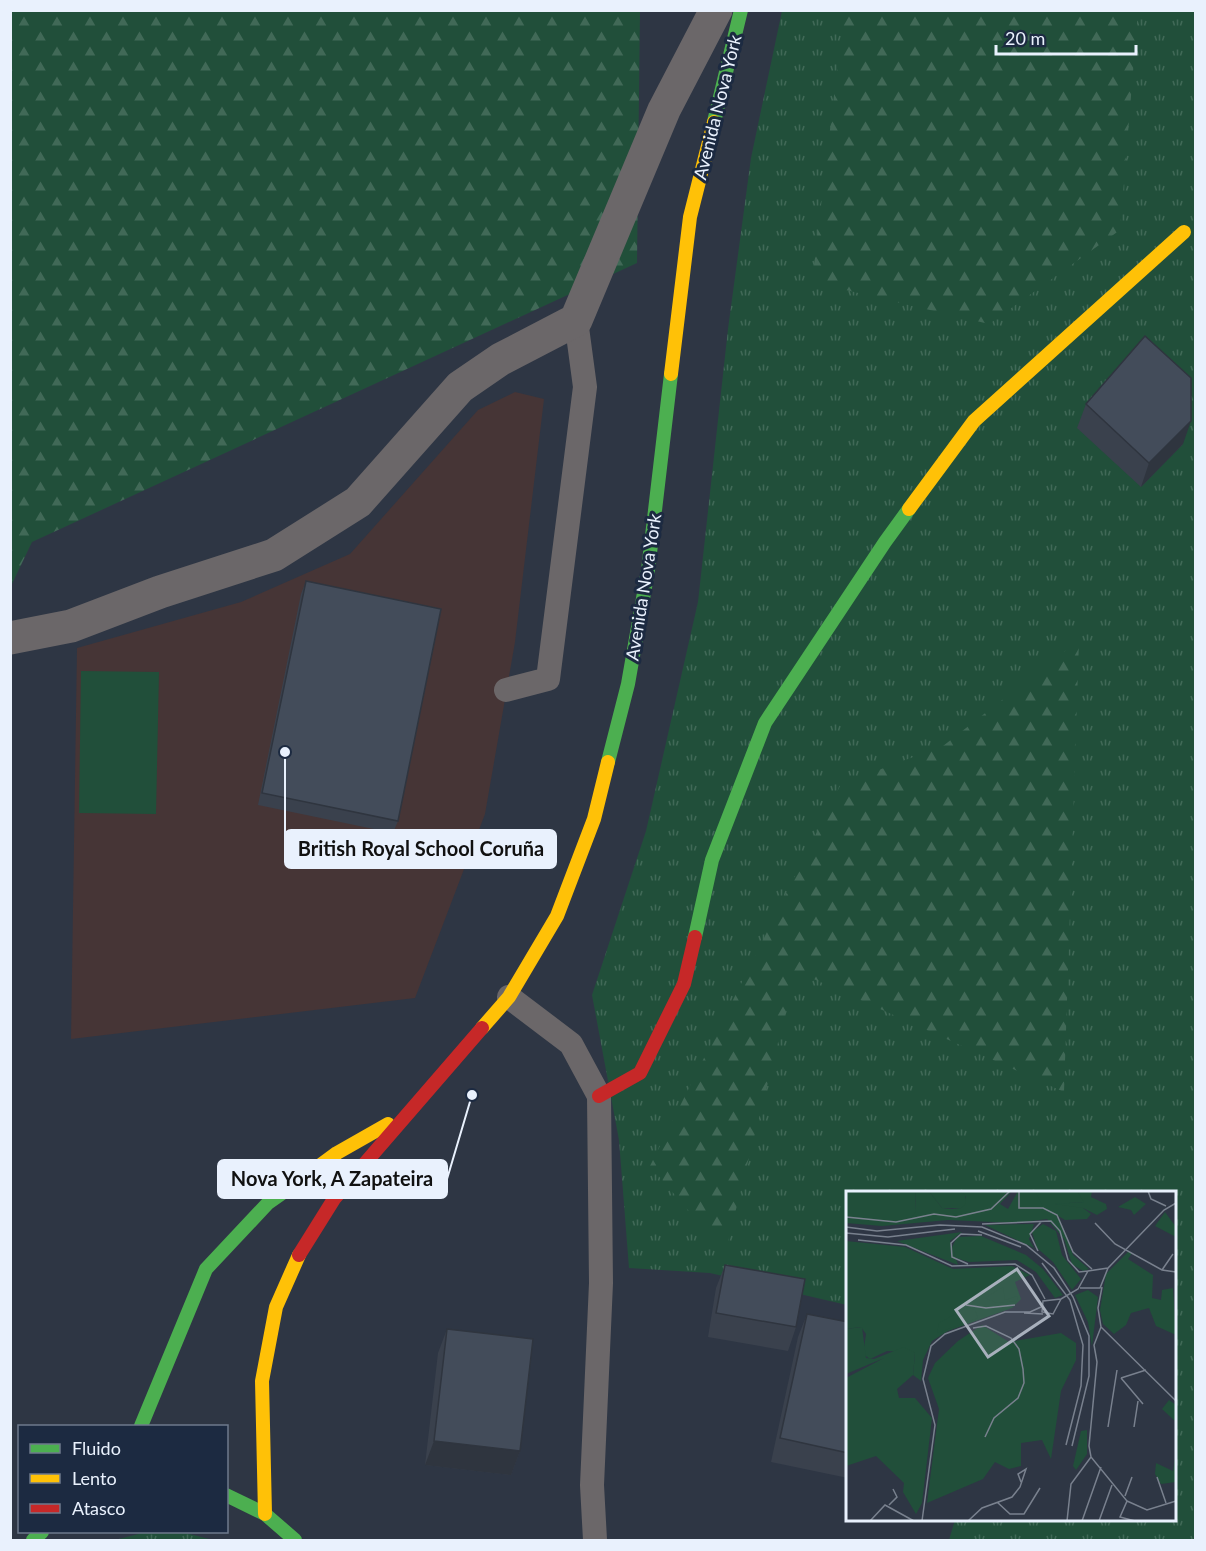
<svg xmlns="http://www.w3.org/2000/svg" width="1206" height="1551" viewBox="0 0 1206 1551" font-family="Lato,sans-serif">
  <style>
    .education { fill: #463536 }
    .grass { fill: url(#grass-tufts) }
    .forest { fill: url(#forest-firs) }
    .pitch { fill: #214f3a }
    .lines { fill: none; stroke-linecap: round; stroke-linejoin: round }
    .lane { stroke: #6b6769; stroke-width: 24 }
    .street { stroke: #6b6769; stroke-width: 33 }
    .fast { stroke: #4caf50; stroke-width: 14 }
    .slow { stroke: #ffc107; stroke-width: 14 }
    .jam { stroke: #c62828; stroke-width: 14 }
    .wall { fill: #3a414d }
    .shaded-wall { fill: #2f353f }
    .building { fill: #434c5a; stroke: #2f353f; stroke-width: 1.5 }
    .labels { text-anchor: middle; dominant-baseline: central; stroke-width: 6; stroke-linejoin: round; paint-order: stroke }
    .street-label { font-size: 18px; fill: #e9f1fd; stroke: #1c2a41 }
    .inset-road { fill: none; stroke: #79818e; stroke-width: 1.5 }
    .view { fill: #a8b0bc; fill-opacity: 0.15; stroke: #a8b0bc; stroke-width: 3 }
    .inset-edge { fill: none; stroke: #e9f1fd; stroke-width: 3 }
    .leader { fill: none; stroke: #e9f1fd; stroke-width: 2 }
    .callout-dot { fill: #e9f1fd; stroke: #1c2a41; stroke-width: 2 }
    .callout { fill: #e9f1fd; stroke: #e9f1fd; stroke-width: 2 }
    .callout-label { font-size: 20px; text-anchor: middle; font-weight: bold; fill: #111 }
  </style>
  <defs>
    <pattern id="grass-tufts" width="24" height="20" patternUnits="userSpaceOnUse" patternTransform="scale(1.5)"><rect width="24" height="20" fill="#214f3a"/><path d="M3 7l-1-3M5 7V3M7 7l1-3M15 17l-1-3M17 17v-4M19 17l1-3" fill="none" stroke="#416957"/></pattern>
    <pattern id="forest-firs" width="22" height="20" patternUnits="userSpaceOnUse" patternTransform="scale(1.5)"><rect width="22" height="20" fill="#214f3a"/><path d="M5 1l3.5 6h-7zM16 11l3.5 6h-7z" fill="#416957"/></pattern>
  </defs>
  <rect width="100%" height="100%" fill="#2e3644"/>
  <!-- education -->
  <path class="education" d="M515,392L544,399L515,642L485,814L415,998L71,1039L77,648L241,602L350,554L478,410Z"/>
  <!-- grass -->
  <path class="grass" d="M782,11H1195V1540H949L955,1520H1174V1192H848L847,1305L710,1273L629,1268L619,1140L592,995L646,831L698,602L728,329L751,158Z
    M146,1532H182L213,1540H115Z"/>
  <!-- forest -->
  <path class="forest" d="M11,11H640L637,263L32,542L11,586Z
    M844,11H1138L1120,230L989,324L812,282Z
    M1079,640L1064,1092L796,971L725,1253L650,1166L841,784L943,746Z"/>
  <!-- pitch -->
  <path class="pitch" d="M81,671L159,672L156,814L79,813Z"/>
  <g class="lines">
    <!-- lane -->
    <path class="lane" d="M506,690L548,679L585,387L576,320
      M509,997L571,1044L599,1096L601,1283L592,1485L595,1540"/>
    <!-- street -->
    <path class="street" d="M10,638L71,626L160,592L274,555L358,502L460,387L501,359L576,320L664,110L716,10"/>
    <!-- fast -->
    <path class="fast" d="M714,122L741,10
      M608,762L628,684L648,570L671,374
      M695,937L712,860L765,723L885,542L909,509
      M141,1426L206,1269L268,1203L295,1184
      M226,1495L265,1514L295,1540
      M33,1540L42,1532"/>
    <!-- slow -->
    <path class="slow" d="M671,374L690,217L714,122
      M909,509L974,421L1184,232
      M482,1028L509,997L557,916L594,819L608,762
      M295,1184L337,1153L388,1124
      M265,1514L262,1381L276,1307L299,1255"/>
    <!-- jam -->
    <path class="jam" d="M599,1096L640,1073L684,984L695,937
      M299,1255L334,1199L482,1028"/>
  </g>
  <!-- wall -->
  <path class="wall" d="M1086,404L1183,444L1141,487L1077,428Z
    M306,581L398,821L393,833L258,805L301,594Z
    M725,1265L796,1327L788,1351L708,1337L716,1288Z
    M807,1314L848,1322V1478L771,1462L798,1337Z
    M447,1329L520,1451L511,1475L425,1465L438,1353Z"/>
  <!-- shaded-wall -->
  <path class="shaded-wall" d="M1191,421L1183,444L1141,487L1149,463Z
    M434,1441L520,1451L511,1475L425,1465Z"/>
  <!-- building -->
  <path class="building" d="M1145,336L1191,378V421L1149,463L1086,404Z
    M306,581L441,609L398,821L262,793Z
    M725,1265L805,1279L796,1327L716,1313Z
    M807,1314L848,1322V1453L780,1438Z
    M447,1329L533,1339L520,1451L434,1441Z"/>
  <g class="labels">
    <!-- street labels -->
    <g class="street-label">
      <text transform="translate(717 107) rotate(-76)">Avenida Nova York</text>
      <text transform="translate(643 587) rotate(-81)">Avenida Nova York</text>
    </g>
  </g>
  <!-- overview -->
  <g transform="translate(846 1191)">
    <rect width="330" height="330" fill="#2e3644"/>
    <path d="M69,0H83L96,17L106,18L115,17L120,6L113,0H166L154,13L162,18L172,0H189L214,29L227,64L243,78L237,80L226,73L218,48L201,28L170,32L102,29L36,35L0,32V24L70,20ZM231,0H246L245,6L260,13L261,18L251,24L237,17H216L208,12L237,11ZM319,21L330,36V46L309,35ZM188,33L183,48L188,57L139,34ZM197,33L210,40L216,64L235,88L226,99L207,71L191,57L186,41ZM116,41L104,50L112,74L51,50ZM135,45L180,64L197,78L217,104L209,107L190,81L171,69L123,71L110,67L106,56L111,46ZM0,50L59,56L107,78L166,75L184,84L169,91L175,108L166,117L102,140L86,150L77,169L75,190L67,184L69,162L41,160L24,168L17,163L20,143L15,136L0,138ZM283,60L286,62L282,68L307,84L306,107L315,109L316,99L327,97L330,144L310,135L303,117L285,122L280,134L268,143L257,133L254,119L260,83ZM242,99L252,106L246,155L242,131L229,104Z" fill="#214f3a"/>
    <path d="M0,0H69L70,20L66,26L48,30L0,24ZM83,0H113L119,4L120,13L115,17H96ZM189,0H231L238,11L209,13L237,17L245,23L241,28L219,29L197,16ZM289,6L300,13L288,24L285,19L272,16ZM157,96L159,109L172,105L171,110L151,112L139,107ZM122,116L129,119L132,127L91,142L93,132ZM136,134L163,151L215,142L230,152V169L215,200L205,268L196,249L175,252V275L163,278L149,271L137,288L81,312L93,218L82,187L89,172L112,150ZM16,136L20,167L28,168L58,156L69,162L67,184L51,198L53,207H69L86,227L76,312L70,323L57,301L58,292L30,265L0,275V187L38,167L0,183V138ZM323,209L330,214V231L316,218ZM241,239V263L230,279L227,275L235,240ZM330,262V291L315,293L309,283L310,272L327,280Z" fill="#214f3a"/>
    <path class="inset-road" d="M173,0V17H197L211,24L227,61L246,78M302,0L305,8L320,15M0,26L50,31L88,23L110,26L145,18L164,0M249,32L269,53L316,79L330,81M136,33L205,30L214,40L222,69L233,81L242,80M0,36L31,40L94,34L136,36L180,54L208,77L227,106L243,145V185L226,255M132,40L175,56M0,42L42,46L109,38M12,49L60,54L106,75L169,73L186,84L199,108M192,60L184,43L195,31M196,72L224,109L237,154L235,195L220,254M122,73L106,66L105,52L115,43L136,44M316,79L327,63M256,96L252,117L255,136L330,210M234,97H254L262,77M215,108L207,123L196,121L197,110L215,108L232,98L242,80L262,77L318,19L330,12M120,114L140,117L169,114M178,122L197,123M255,136L248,154L251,171L243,255L245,266L281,310L274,326L289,330M127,137L140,135L165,147L173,158L177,178L178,192L172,207L148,227L139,246M275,187L297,213M275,187L300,179M262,236L271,179M288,236L292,210M311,286L320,312M279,305L286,286M281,310L301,319L330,310M151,311L164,323H178L194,297M43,314L51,306L47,298M24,330L39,314L68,330M76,330L89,234L77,188L85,155L99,143L159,121H184L195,116M122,330L136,317L166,306L174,296L180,278L172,283L175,291M221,330L225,293L245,266M236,330L255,276M253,330L266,294"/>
    <path class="view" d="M171,78L203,125L142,166L110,119Z"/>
    <rect width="330" height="330" class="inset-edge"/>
  </g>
  <!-- callouts -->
  <path class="leader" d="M285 752L285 849M472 1095L447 1179"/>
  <g class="callout-dot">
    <circle cx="285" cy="752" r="6"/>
    <circle cx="472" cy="1095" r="6"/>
  </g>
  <g class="callout">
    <rect x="285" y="830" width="271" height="38" rx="6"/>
    <rect x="218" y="1160" width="229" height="38" rx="6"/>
  </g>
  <g class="callout-label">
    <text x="421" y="856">British Royal School Coruña</text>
    <text x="332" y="1186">Nova York, A Zapateira</text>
  </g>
  <!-- border -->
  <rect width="1206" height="1551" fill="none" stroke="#e9f1fd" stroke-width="24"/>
  <!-- legend -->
  <rect x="18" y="1425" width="210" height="108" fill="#1c2a41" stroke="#6e7a8c" stroke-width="1.5"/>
  <rect x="30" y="1444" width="30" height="9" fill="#4caf50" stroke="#6e7a8c" stroke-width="1.5"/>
  <text x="72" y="1455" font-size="18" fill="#e9f1fd">Fluido</text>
  <rect x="30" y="1474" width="30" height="9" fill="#ffc107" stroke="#6e7a8c" stroke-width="1.5"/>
  <text x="72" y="1485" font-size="18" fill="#e9f1fd">Lento</text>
  <rect x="30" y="1504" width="30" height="9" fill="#c62828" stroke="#6e7a8c" stroke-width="1.5"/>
  <text x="72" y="1515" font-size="18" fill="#e9f1fd">Atasco</text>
  <!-- scale -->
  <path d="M996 45v9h140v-9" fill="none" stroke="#e9f1fd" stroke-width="3"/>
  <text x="1005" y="45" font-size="18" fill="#e9f1fd" stroke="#1c2a41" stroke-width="4.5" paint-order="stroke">20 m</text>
</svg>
